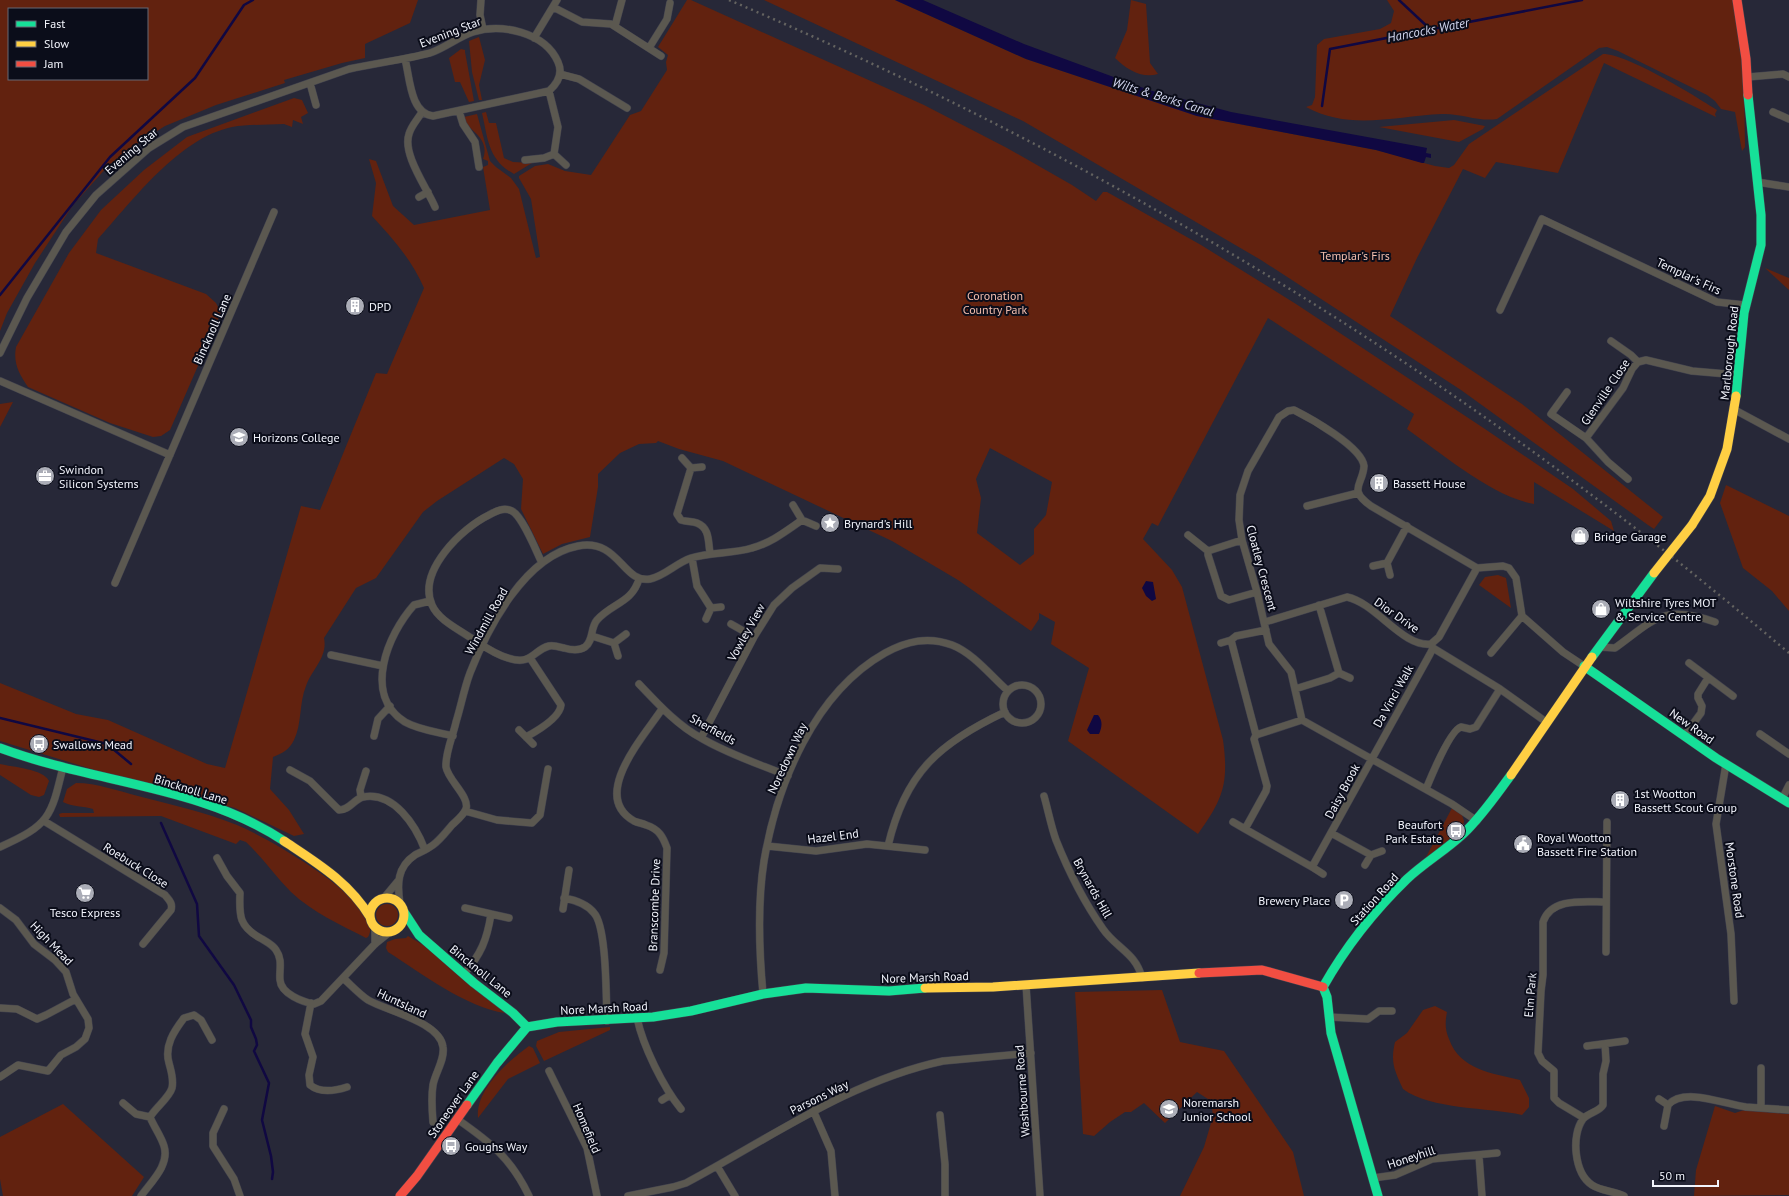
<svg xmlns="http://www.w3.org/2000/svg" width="1789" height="1196" viewBox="0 0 1789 1196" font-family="'PT Sans',sans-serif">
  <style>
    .green { fill: #62220f; fill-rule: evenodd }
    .water { fill: #100842 }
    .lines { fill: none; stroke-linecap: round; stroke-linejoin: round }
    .stream { stroke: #100842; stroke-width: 2.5 }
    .street-casing { stroke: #41424e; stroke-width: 8 }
    .fast-casing { stroke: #41424e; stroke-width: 10 }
    .slow-casing { stroke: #41424e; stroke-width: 10 }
    .jam-casing { stroke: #41424e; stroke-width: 10 }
    .street { stroke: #5b5850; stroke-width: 7 }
    .fast { stroke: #16e098; stroke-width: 9 }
    .slow { stroke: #ffcf43; stroke-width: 9 }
    .jam { stroke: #f24e42; stroke-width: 9 }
    .rail { stroke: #646360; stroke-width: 2.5; stroke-dasharray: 2 4; stroke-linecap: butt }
    .slow-bridge-casing { stroke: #41424e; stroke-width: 10; stroke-linecap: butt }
    .slow-bridge { stroke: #ffcf43; stroke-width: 9 }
    .labels { text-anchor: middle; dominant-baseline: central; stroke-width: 4; stroke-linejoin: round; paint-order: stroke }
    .street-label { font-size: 12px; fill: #f2f4fc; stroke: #0b0d1a }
    .park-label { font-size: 12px; fill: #f3beae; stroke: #0b0d1a }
    .poi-label { font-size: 12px; fill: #f2f4fc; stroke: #0b0d1a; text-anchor: start }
    .water-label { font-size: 13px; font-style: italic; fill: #d1d5ed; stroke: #0b0d1a }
  </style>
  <rect width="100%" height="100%" fill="#272838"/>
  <!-- green -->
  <path class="green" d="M0,0H418L410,23L365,44V58L342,63L284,80L285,83L216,105L165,126L141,141L108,166L73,205L35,263L7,313L0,331ZM9,9H147V79H9Z
    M687,0H691L924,105L1007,148L1072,185L1096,201L1103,192H1107L1201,245L1296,304L1485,429L1573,489L1611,521L1614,531L1534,482V504C1493,497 1441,453 1407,429L1414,414L1268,318L1158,526L1152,523L1143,539L1172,570L1182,587L1223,740C1229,784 1223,799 1198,834L1068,741L1089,668L1051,644L1055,622L1039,613V619L1031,631L958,580L892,541L723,461L679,449L658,441L656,443L639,444L620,453L598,474V487L590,537L562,544L543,554L521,509L523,479L514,464L504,458L437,501L423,512L376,578L356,588L324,638C328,657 312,669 306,686C299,703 302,724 294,740C289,750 283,753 273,757L270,789L289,810L304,834L294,836L235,808L108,774L0,741V683L76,714L108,720L207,764L225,768L301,506L320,510L376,373L387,374L424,288C412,260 393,239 372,216L376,183L369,159L376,161L393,206L414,225L490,210L483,167L488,165V161L483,159C491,136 466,131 464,117L477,114L490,161L496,167L511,178L519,189L536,258L540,257L531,199L519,178V176L535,166L548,164L565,171L591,175L630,115L641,111L667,70L666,62L668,55L658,47ZM990,448L1052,482L1046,515L1034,529V554L1020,565L977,533L981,498L976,479Z
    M764,0H895L1026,59L1197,116L1376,150L1435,166L1449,168L1454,165L1469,144L1603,54C1628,54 1695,96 1717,110L1715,114L1716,117L1604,63L1558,173L1496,162L1485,178L1463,169L1417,258L1390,316L1522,404L1663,517L1654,529L1648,525L1461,390L1261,260L1023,121Z
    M1131,0L1146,4L1150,63L1158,74C1142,79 1126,69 1115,58L1127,30Z
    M1387,0H1733L1744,79L1745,147L1742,151L1735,112L1721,109L1715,101L1707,95L1618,51L1607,47L1599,48L1497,119C1479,122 1460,113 1442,114C1395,116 1350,131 1306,107L1312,105L1315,97L1317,45L1324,39L1380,29L1391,23L1394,11Z
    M479,37L485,60L479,85L482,100H479L472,72L469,41Z
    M461,49L465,50V52L474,101L469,102L460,82H455L449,58Z
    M294,98L302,100L308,113L301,117L303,124L293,120L292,127L284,124C267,125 249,124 232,127C179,138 133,200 98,239L96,253L206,294L216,303L221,313L170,430L161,436L153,437L110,423L28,387C19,374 13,363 16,347L69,253L101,210L144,170L187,137Z
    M486,112L489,123H496L504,158L513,162L532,163L514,174C488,160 488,139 482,113Z
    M1454,120L1485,126L1483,129L1459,142L1379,127Z
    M1765,268L1789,278V290Z
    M13,402L0,427V404Z
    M1726,485L1789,516V611L1772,591L1743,568L1720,503Z
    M1498,575L1506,578L1511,608L1479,585L1485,577Z
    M0,764C12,767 44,769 49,781L44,795L39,797L31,795L0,775Z
    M76,783C97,783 118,791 138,796C172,805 205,812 237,825C267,837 357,890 369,920C371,926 371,932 368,937L366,938C341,925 312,912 291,892C275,876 262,857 246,842L240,840L236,844L161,816L60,817L59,814L62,813H94L93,809C83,806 72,807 63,802L67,789Z
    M1452,808L1462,815L1464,821L1463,828L1425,859Z
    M376 915a11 11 0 1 1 22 0a11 11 0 1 1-22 0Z
    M408,936L423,945L505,1013C467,1008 421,973 388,952L386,948L387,942L395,939L406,938Z
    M1162,990L1180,1042L1224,1051L1293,1152L1304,1196H1180L1204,1147L1213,1116L1211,1101L1197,1092L1165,1123L1144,1103L1131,1112H1125L1110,1122L1094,1136L1083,1134L1075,992Z
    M1435,1006L1447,1012C1445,1022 1445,1030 1449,1039C1460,1070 1492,1073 1520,1080L1529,1098V1107L1522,1115C1488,1107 1431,1110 1403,1089C1395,1071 1390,1063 1395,1042L1407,1033L1423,1010Z
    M610,1027V1030L544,1061L536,1046L537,1041L559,1032Z
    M529,1046L533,1048L540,1063L508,1079L478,1118C475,1090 508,1061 529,1046Z
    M63,1104L144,1177L132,1196H3L0,1179V1137Z
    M1715,1106L1735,1113L1744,1110L1789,1114V1195L1694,1196L1696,1170Z"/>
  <!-- water -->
  <path class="water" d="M895,0H923L1024,44L1149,90L1231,112L1422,147L1427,148L1426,153L1431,154V158L1426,157L1424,163H1422L1376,150L1197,116L1026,59Z
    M1146,581L1153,582L1156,599L1152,601L1146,596L1142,588Z
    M1094,715H1098C1103,721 1102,727 1099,734H1090L1087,730Z"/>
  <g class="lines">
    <!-- stream -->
    <path class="stream" d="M1399,0L1431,30
      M1322,106L1330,49L1582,0
      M0,295L110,157L195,78L244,5L253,0
      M0,718L107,744L131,764
      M161,823L197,904L199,936L234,985L251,1020V1027L256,1039L257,1045L254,1051L269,1083L262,1120L271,1156L273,1172L272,1179"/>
    <!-- street casing -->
    <g class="street-casing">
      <path id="street" d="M481,0L480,15L483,29
        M553,7L582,22L611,24L661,56
        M615,26L622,0
        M534,38L557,0
        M649,48L667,19L670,3
        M560,74L579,79L627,108
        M1748,77L1783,74L1789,77
        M310,83L316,105
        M549,91L558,127L554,154L566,165
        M459,111L463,124L475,142L479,167
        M422,112C418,119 411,126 409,134C402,154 427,188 435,207
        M1773,112L1789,119
        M525,160L544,158L554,154
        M1757,182L1789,187
        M419,197L428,192
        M1500,310L1542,219L1717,302L1745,305
        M1611,341L1631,355L1638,362
        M0,353L27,298L66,232L96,195L149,148L183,127L349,69C376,63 403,60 430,53C445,48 458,37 473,32C501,23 545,32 558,62C563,73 558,83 549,91L433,116C410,113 410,78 405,59
        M0,381L170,455
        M1567,392L1551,414L1586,438L1608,462L1628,479
        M1735,410L1789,439
        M1586,438L1623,388L1632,369L1638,362L1646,360L1692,371L1739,375
        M682,458L691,468
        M702,467L691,468L677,514L681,520C687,522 692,521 697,523C710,528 708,542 710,553
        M793,505L802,520
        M1307,506L1358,493
        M1188,535L1208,551
        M1242,540L1208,551V555L1221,596L1229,600L1257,592
        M692,558L697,586L711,608L706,619
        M542,563C536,551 523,517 512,511C504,507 496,511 489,515C462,528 417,571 432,605C438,619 456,628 468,636C481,644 493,654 508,658C532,666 533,650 549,646C554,645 560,647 564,648C571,650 579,651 585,647C594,640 590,628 597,620C612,603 632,603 639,579
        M1373,566L1387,563
        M1390,575L1387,563L1407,526
        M115,583L274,212
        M430,601L414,605C388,634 362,695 405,722C419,730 438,732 453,736
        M711,608L721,607
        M1265,622L1347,597C1376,603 1403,648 1431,644L1439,637L1477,568
        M731,624L754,637
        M592,636L614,643L618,656
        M614,643L626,634
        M1221,643L1231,640
        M1600,647L1615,648C1655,619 1663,604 1715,622
        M1433,648L1500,689
        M1491,653L1522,616
        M331,655L383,666
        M1689,663L1733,696
        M1339,673L1350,678
        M639,684C658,704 677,725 701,738C728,754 759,764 788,776
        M1003 704a19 19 0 1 1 38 0a19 19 0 1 1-38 0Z
        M1295,689L1330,678L1339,673L1319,605
        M1302,720L1256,735L1254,739L1267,786L1266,791L1245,829L1312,867L1430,654L1433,648L1431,644
        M519,730L533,744
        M1760,734L1789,754
        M1256,735L1231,640L1236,636L1266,630
        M374,736L378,719L390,706
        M1684,736L1701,713L1702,706L1698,698V694L1708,678
        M526,737C537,731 560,718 561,705L530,658
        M701,738L754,637L774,605L792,588L820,568L838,569
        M1726,764L1716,824L1731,934L1734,1001
        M290,770L310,781L339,810C350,810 354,799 363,797C394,791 416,826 425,850
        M1426,789C1431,777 1450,730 1461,727L1470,729L1476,727L1500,689L1542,719
        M1044,796C1048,810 1051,826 1056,840C1068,870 1084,902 1103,929C1116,948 1136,953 1142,978
        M361,797L360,790L366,771
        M1782,799L1789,785
        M465,811L497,820L532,823L540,815L548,769
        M44,821L165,895C169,900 173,903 171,910L143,944
        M1477,821L1452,804L1302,720L1291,672L1269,644L1257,592L1242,540L1239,520L1240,495L1248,471L1279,417L1288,411L1294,410C1310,418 1362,447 1364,466C1363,485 1347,489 1371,506L1477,568L1503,566L1509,568L1516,578L1522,616L1563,652L1584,666
        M1233,822L1245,829
        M1331,833L1371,855L1382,851
        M767,846L816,851L867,844L925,850
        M888,846C905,773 939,743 1005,712
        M0,847C49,825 51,818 63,767
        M217,858L227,876L240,893C239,916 239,927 262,939C267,942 273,945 276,950C283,960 279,970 280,980C281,994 303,1002 314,1004L321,1001L375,944L390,932
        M1365,865L1371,855
        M1312,867L1323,874
        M564,898C575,900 587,904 594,913C607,927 606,999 607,1021
        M383,899L398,881
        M400,904C397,884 397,867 415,855C421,852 428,849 433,845C440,840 446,832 452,825C456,821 463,816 466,809C470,797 448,780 446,767C445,753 453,736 456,722C461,706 464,689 470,673C488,627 525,556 578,546C619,538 623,584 650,579C665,576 676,563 691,558C711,552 732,554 752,548C771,543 786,531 802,520L816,526
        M0,908L16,920L34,944L55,960L66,972L73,994L88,1019L89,1028L85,1039L76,1047L61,1055L48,1071L18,1065L0,1077
        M465,908L491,914
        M563,909L569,870
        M375,927V944
        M1606,952L1607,822
        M660,970L664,953L667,848C663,837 659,829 646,825C642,823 638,823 634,821C589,796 645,735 662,709
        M464,974C481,954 487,940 491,914L509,918
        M343,978C351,985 359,994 368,1000C387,1011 440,1022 443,1047C445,1060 435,1073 433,1085C431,1097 432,1110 433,1122
        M1026,985L1040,1196
        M763,994C759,950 757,905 764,861C777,784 814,693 885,653C907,641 928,636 952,645C973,653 991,676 1008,691
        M311,1003L305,1034L313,1057L309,1075L310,1085C320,1093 335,1091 347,1087
        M0,1008L17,1009L37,1019L46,1015L76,999
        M1329,1017L1368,1019L1379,1011H1392
        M637,1018C643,1046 663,1087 681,1109
        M1605,1044L1606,1061L1603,1074V1105C1599,1112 1589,1112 1583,1119C1571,1135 1574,1173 1592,1185C1601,1191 1614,1191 1624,1196
        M1587,1046L1625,1041
        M1761,1068V1107
        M549,1071L587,1148L597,1196
        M1659,1099L1668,1105
        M662,1100L670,1095
        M123,1103L136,1114L150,1117
        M224,1109L213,1133V1146L234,1179L240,1196
        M813,1110L831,1151L835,1196
        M940,1115L945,1164V1196
        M1584,1118L1559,1103L1554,1098V1071L1542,1061L1538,1053L1541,991L1543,975V922C1551,897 1585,902 1606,902
        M457,1119C490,1142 511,1158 529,1196
        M1664,1126L1668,1105C1684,1087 1724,1104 1746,1107C1760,1108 1775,1109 1789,1110
        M1479,1156L1482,1196
        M717,1166L735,1196
        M1373,1178L1395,1175L1432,1159L1497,1153
        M141,1196C151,1182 170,1165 164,1146C161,1136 154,1127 150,1117C156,1107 169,1098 172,1088C174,1079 171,1071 169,1063C164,1046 174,1031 184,1018L194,1015L201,1020L212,1040
        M628,1196L673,1187L686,1183C769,1139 849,1081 943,1061L1031,1053"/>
    </g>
    <!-- fast casing -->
    <g class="fast-casing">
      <path id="fast" d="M1736,396L1744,313L1761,245V215L1748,95
        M1592,657L1654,573
        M1584,666L1716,758L1789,803
        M0,748C93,783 200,785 284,841
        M404,912L419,935L474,983L513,1013L527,1027
        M527,1027L557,1022L653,1017L691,1011L763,994L806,988L889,991L925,988
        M467,1105L497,1063L527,1027
        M1378,1196L1331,1033L1327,997L1323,987C1345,948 1374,911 1407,879C1424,863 1446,850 1463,834C1482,816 1496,795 1511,775"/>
    </g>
    <!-- slow casing -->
    <g class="slow-casing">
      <path id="slow" d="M1692,525L1710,496L1727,449L1736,396
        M1511,775L1592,657
        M284,841C317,863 349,882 370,917
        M370 915a17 17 0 1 1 34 0a17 17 0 1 1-34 0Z
        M925,988L993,987L1199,973"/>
    </g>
    <!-- jam casing -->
    <g class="jam-casing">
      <path id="jam" d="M1737,0L1746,59L1748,95
        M1199,973L1262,970L1323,987
        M400,1196L417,1176L467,1105"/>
    </g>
    <!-- street -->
    <use href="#street" class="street"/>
    <!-- fast -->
    <use href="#fast" class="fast"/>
    <!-- slow -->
    <use href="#slow" class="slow"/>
    <!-- jam -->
    <use href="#jam" class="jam"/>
    <!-- rail -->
    <path class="rail" d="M729,0C1034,129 1328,296 1593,496C1660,546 1725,599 1789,653"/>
    <!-- slow-bridge casing -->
    <g class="slow-bridge-casing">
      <path id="slow-bridge" d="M1654,573L1692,525"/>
    </g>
    <!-- slow-bridge -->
    <use href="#slow-bridge" class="slow-bridge"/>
  </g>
  <!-- icons -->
  <defs>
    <g id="building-disc" transform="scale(1)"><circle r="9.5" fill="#abadb7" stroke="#0b0d1a"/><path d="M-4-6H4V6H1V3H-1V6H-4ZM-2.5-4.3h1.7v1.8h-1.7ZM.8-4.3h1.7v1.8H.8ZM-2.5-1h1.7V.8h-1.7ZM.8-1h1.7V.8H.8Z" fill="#fff"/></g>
    <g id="university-disc" transform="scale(1)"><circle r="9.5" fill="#abadb7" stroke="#0b0d1a"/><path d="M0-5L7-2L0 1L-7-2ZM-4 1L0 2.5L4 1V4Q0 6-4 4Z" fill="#fff"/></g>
    <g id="office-disc" transform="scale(1)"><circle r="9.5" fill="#abadb7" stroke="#0b0d1a"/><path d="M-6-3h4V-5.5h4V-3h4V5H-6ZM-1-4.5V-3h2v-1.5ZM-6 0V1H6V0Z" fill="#fff"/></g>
    <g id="sight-disc" transform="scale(1)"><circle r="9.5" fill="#abadb7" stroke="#0b0d1a"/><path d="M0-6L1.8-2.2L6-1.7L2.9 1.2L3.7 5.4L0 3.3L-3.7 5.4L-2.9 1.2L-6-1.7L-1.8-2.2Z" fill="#fff"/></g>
    <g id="shop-disc" transform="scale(1)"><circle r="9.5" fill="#abadb7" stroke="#0b0d1a"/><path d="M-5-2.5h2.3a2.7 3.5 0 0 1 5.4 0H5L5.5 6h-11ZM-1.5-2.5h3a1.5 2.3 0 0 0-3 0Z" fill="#fff"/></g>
    <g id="bus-disc" transform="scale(1)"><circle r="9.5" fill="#abadb7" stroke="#0b0d1a"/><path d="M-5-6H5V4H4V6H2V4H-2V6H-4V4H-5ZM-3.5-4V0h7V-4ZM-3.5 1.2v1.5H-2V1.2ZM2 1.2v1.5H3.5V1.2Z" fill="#fff"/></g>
    <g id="civic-disc" transform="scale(1)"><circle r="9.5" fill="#abadb7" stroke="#0b0d1a"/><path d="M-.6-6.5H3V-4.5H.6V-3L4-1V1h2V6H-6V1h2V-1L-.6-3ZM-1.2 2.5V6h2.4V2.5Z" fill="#fff"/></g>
    <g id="supermarket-disc" transform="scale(1)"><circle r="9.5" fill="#abadb7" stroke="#0b0d1a"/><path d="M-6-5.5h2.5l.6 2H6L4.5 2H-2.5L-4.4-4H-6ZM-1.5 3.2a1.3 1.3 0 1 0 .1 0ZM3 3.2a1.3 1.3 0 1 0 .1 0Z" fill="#fff"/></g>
    <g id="parking-disc" transform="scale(1)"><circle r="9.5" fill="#abadb7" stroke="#0b0d1a"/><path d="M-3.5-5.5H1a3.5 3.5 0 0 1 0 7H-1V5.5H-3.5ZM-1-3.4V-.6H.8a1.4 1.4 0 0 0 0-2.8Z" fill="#fff"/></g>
    <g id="school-disc" transform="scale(1)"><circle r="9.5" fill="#abadb7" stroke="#0b0d1a"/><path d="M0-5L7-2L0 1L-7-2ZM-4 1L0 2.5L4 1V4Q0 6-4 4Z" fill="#fff"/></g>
  </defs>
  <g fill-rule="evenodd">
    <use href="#building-disc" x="355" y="306"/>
    <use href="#university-disc" x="239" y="437"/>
    <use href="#office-disc" x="45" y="476"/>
    <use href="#building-disc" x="1379" y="483"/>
    <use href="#sight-disc" x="830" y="523"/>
    <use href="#shop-disc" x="1580" y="536"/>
    <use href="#shop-disc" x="1601" y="609"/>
    <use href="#bus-disc" x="39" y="744"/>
    <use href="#building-disc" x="1620" y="800"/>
    <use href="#bus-disc" x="1456" y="831"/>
    <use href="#civic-disc" x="1523" y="844"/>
    <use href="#supermarket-disc" x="85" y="893"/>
    <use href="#parking-disc" x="1344" y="900"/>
    <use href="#school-disc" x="1169" y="1109"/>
    <use href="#bus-disc" x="451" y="1146"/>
  </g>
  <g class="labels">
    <!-- street labels -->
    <g class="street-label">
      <text transform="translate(450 32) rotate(-21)">Evening Star</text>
      <text transform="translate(131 151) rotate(-40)">Evening Star</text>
      <text transform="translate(1689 276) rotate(25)">Templar's Firs</text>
      <text transform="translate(212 329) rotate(-66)">Bincknoll Lane</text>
      <text transform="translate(1729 353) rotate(-84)">Marlborough Road</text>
      <text transform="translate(1605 392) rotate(-56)">Glenville Close</text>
      <text transform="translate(1262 568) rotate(75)">Cloatley Crescent</text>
      <text transform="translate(1397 615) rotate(35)">Dior Drive</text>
      <text transform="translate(486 621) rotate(-61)">Windmill Road</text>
      <text transform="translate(746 632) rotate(-61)">Vowley View</text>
      <text transform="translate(1393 696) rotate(-61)">Da Vinci Walk</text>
      <text transform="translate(1692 726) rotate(35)">New Road</text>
      <text transform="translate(713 729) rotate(29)">Sherfields</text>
      <text transform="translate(787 758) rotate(-65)">Noredown Way</text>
      <text transform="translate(191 789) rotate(17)">Bincknoll Lane</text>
      <text transform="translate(1342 791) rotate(-62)">Daisy Brook</text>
      <text transform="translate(833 836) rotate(-7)">Hazel End</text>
      <text transform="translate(136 865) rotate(32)">Roebuck Close</text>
      <text transform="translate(1735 880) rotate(82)">Morstone Road</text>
      <text transform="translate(1093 888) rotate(61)">Brynards Hill</text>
      <text transform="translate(1374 899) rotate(-48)">Station Road</text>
      <text transform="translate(654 905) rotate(-88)">Branscombe Drive</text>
      <text transform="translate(52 943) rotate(46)">High Mead</text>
      <text transform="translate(481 971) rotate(39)">Bincknoll Lane</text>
      <text transform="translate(925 977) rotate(-2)">Nore Marsh Road</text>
      <text transform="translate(1530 995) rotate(-85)">Elm Park</text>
      <text transform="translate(402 1003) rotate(25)">Huntsland</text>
      <text transform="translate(604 1008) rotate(-3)">Nore Marsh Road</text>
      <text transform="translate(1022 1091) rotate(-94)">Washbourne Road</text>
      <text transform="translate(819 1097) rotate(-26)">Parsons Way</text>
      <text transform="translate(453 1104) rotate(-55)">Stoneover Lane</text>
      <text transform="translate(587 1128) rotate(67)">Homefield</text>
      <text transform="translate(1411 1157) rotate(-18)">Honeyhill</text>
    </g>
    <!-- park labels -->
    <g class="park-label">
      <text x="1355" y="255">Templar's Firs</text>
      <text x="995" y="295">Coronation<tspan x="995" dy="14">Country Park</tspan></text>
    </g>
    <!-- poi labels -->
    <g class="poi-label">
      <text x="369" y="306">DPD</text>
      <text x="253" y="437">Horizons College</text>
      <text x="59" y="469">Swindon<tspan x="59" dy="14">Silicon Systems</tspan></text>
      <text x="1393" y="483">Bassett House</text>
      <text x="844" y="523">Brynard's Hill</text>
      <text x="1594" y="536">Bridge Garage</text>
      <text x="1615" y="602">Wiltshire Tyres MOT<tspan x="1615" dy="14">&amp; Service Centre</tspan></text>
      <text x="53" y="744">Swallows Mead</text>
      <text x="1634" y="793">1st Wootton<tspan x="1634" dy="14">Bassett Scout Group</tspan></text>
      <text x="1442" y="824" text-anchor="end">Beaufort<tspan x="1442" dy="14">Park Estate</tspan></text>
      <text x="1537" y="837">Royal Wootton<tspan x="1537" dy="14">Bassett Fire Station</tspan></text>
      <text x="1330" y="900" text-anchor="end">Brewery Place</text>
      <text x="85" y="912" text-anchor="middle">Tesco Express</text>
      <text x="1183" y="1102">Noremarsh<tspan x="1183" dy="14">Junior School</tspan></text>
      <text x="465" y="1146">Goughs Way</text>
    </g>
    <!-- water labels -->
    <g class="water-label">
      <text transform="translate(1428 30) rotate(-11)">Hancocks Water</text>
      <text transform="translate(1163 97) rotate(17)">Wilts &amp; Berks Canal</text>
    </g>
  </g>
  <!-- legend -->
  <rect x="8" y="8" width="140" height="72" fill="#0b0d1a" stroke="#676974"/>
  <rect x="16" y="21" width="20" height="6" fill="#16e098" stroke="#676974"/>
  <text x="44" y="28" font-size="12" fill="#f2f4fc">Fast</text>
  <rect x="16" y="41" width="20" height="6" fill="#ffcf43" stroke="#676974"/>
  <text x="44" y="48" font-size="12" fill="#f2f4fc">Slow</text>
  <rect x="16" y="61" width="20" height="6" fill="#f24e42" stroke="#676974"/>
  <text x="44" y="68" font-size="12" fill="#f2f4fc">Jam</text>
  <!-- scale -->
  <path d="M1653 1180v6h65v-6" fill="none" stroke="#f2f4fc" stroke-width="2"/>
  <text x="1659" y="1180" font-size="12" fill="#f2f4fc" stroke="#0b0d1a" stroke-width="3" paint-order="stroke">50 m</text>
</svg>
